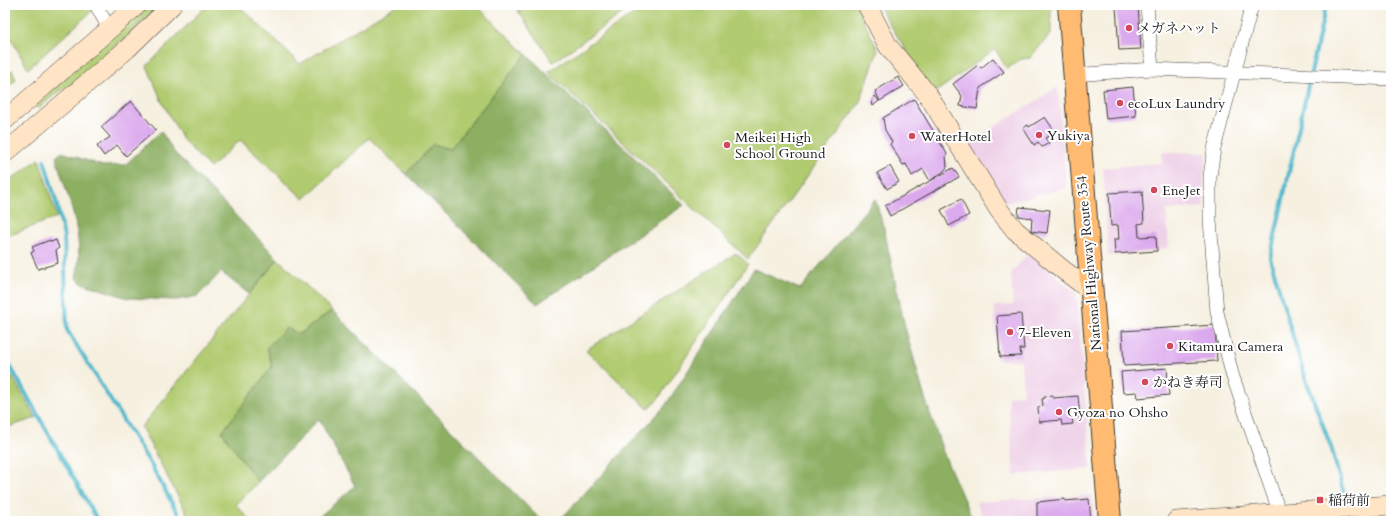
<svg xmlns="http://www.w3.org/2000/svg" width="1396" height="526" viewBox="0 0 1396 526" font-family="Cardo,'Noto Serif JP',serif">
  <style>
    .built { fill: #eed0e7 }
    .green { fill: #b1cb70; stroke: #667446 }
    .forest { fill: #8caf62; stroke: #54663f }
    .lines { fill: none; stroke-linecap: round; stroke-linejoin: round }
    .stream { stroke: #4eb8cc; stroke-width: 4 }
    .building { fill: #dba9ed }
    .street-casing { stroke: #3d3c39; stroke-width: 14 }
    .secondary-casing { stroke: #3d3c39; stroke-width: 20 }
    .highway-casing { stroke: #3d3c39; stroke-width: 24 }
    .street { stroke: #fff; stroke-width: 13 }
    .secondary { stroke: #ffe4c6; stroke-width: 19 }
    .highway { stroke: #ffbb71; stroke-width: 22 }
    .poi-dot { fill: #d1495b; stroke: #fff; stroke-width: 1.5 }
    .labels { text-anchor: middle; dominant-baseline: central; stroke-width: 4; stroke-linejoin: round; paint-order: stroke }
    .poi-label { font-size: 14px; fill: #1c1c1c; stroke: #fff; text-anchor: start }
    .street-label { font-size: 14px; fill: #1c1c1c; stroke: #fff }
  </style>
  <rect width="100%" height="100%" fill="#fff"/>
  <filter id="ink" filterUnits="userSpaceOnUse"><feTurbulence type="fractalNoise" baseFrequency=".025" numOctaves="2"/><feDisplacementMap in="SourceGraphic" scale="8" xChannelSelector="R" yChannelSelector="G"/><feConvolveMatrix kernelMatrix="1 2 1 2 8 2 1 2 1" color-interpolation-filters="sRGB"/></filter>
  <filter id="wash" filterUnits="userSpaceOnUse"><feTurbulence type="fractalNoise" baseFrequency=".012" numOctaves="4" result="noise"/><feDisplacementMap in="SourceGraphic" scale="16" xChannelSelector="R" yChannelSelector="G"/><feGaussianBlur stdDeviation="0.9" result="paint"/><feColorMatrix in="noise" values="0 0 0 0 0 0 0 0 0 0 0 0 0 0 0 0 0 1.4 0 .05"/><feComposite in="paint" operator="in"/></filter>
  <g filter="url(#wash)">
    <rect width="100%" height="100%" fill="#f6f0e0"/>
    <!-- built -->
    <path class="built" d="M1058,87L1066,188L1001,204L966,145Z
      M1162,152L1207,153L1204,173V207L1166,210L1169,248L1108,256L1103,168L1162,163Z
      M1029,253L1076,293L1091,469L1014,475L1008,397L1023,394L1021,360H997L994,306L1013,305L1011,273Z
      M1092,495L1094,521H985L976,502Z"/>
    <!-- green -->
    <path class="green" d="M5,5H90L93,10L28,69L5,28Z
      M146,5H160L80,80L57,93L38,109L35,105Z
      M207,5H238L300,64L397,5H476L526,54L450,149L433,144L406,174L369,138L304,199L240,140L210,168L183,140L162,102L147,66Z
      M514,5H634L553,62Z
      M647,5H856L878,50L859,104L748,259L548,72Z
      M878,5H1051V35L1047,38L1030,58L1021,59L1007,69L995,49L933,94Z
      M12,70L16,80L5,89V75Z
      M39,159L57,217L5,237V184Z
      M736,253L748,264L658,399L648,409L586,350Z
      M278,259L332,310L300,334L222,432L258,482L236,505L251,521H191L141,427Z
      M5,364L36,418L5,428Z"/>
    <!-- forest -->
    <path class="forest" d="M526,54L684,205L537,304L406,174L433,144L450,149Z
      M161,131L174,152L278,259L249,294L221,272L198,296L176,300L128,298L81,283L76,278C86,235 67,197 56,157L62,152L103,166L125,165Z
      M875,199L884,229L905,327L923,392L943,452L973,521H559L665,406L754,269L800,289Z
      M332,310L542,521H314L355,486L319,419L258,482L222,432L272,367L267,347L286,328L300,334Z"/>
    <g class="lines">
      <!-- stream -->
      <path class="stream" d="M1326,5L1270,258L1304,374L1332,450L1344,494
        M44,160L56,201L64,237L67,330L151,465L182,521
        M5,357L98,521"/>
    </g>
    <g id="blocks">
      <!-- building -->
      <path class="building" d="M1138,5L1141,49L1119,50L1116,7Z
        M993,58L1004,72L980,88L977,109L960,106L962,96L953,84L978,65L981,68Z
        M898,77L904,86L880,101L875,91Z
        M1133,87L1136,116L1106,119L1103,90Z
        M875,96L879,101L873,106L872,101Z
        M914,99L947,154L946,156L947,167L944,171L930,181L923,169L912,176L906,164L903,165L890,144L892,142L885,130L883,118Z
        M131,101L156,130L126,156L117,145L104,156L97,146L110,137L101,127Z
        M1045,117L1055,132L1045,138L1049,143L1042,147L1038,142L1034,145L1023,128L1028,125L1029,127Z
        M890,166L899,182L887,189L877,173Z
        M953,168L959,177L890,216L885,206Z
        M1142,191L1144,223L1138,224L1139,237L1156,236L1157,251L1115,254L1114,239H1119L1118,225L1111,226L1109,193Z
        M961,199L969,215L949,226L941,210Z
        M1019,207L1050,210L1047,233L1031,231L1032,218L1018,216Z
        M50,240L51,242L56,240L59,248L56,250L58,263L38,269L31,253L34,251L32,247Z
        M1021,314L1024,349H1020L1021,356L1000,357L997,316Z
        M1215,325L1217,361L1124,366L1122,331Z
        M1167,368L1169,395L1138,398L1137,392L1123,393L1121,372Z
        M1053,395V398L1078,396L1080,417L1072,418L1073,424L1062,425L1061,420L1039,422L1038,407L1043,406L1042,399L1045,398V396Z
        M1065,499V501L1089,499L1091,521H1037V502Z"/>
    </g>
  </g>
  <g filter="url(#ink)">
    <use href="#blocks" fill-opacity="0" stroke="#3d3c39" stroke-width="1"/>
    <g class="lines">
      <!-- street casing -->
      <g class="street-casing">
        <path id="street" d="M96,5L110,30
          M1147,5L1152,69
          M1252,5L1214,149L1210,176V220L1217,312L1232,374L1282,520
          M1074,75L1152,69L1391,79"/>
      </g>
      <!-- secondary casing -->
      <g class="secondary-casing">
        <path id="secondary" d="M867,5L888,46L928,95L999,210L1015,230L1062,269L1091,291
          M5,120L137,5
          M5,153L127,49L172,5
          M1176,521L1391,505"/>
      </g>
      <!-- highway casing -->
      <g class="highway-casing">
        <path id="highway" d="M1069,5L1110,521"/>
      </g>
      <!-- street -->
      <use href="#street" class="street"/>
      <!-- secondary -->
      <use href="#secondary" class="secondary"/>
      <!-- highway -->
      <use href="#highway" class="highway"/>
    </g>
  </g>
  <!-- markers -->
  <g class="poi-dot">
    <circle cx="1129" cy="28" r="4"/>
    <circle cx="1120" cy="103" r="4"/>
    <circle cx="1039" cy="135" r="4"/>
    <circle cx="912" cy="136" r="4"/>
    <circle cx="727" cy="145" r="4"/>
    <circle cx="1154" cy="190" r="4"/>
    <circle cx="1010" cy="332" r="4"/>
    <circle cx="1170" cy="346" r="4"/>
    <circle cx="1145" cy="382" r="4"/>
    <circle cx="1059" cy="412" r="4"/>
    <rect x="1316" y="496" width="8" height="8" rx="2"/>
  </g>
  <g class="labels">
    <!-- poi labels -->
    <g class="poi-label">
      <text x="1137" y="28">メガネハット</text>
      <text x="1128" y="103">ecoLux Laundry</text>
      <text x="1047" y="135">Yukiya</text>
      <text x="920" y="136">WaterHotel</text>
      <text x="735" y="137">Meikei High<tspan x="735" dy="16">School Ground</tspan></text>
      <text x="1162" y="190">EneJet</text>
      <text x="1018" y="332">7-Eleven</text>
      <text x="1178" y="346">Kitamura Camera</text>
      <text x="1153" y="382">かねき寿司</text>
      <text x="1067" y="412">Gyoza no Ohsho</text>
      <text x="1328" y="500">稲荷前</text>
    </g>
    <!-- street labels -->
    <g class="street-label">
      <text transform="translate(1089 263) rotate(-95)">National Highway Route 354</text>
    </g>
  </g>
  <!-- margin -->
  <rect width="1396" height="526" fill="none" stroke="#fff" stroke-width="20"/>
</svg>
